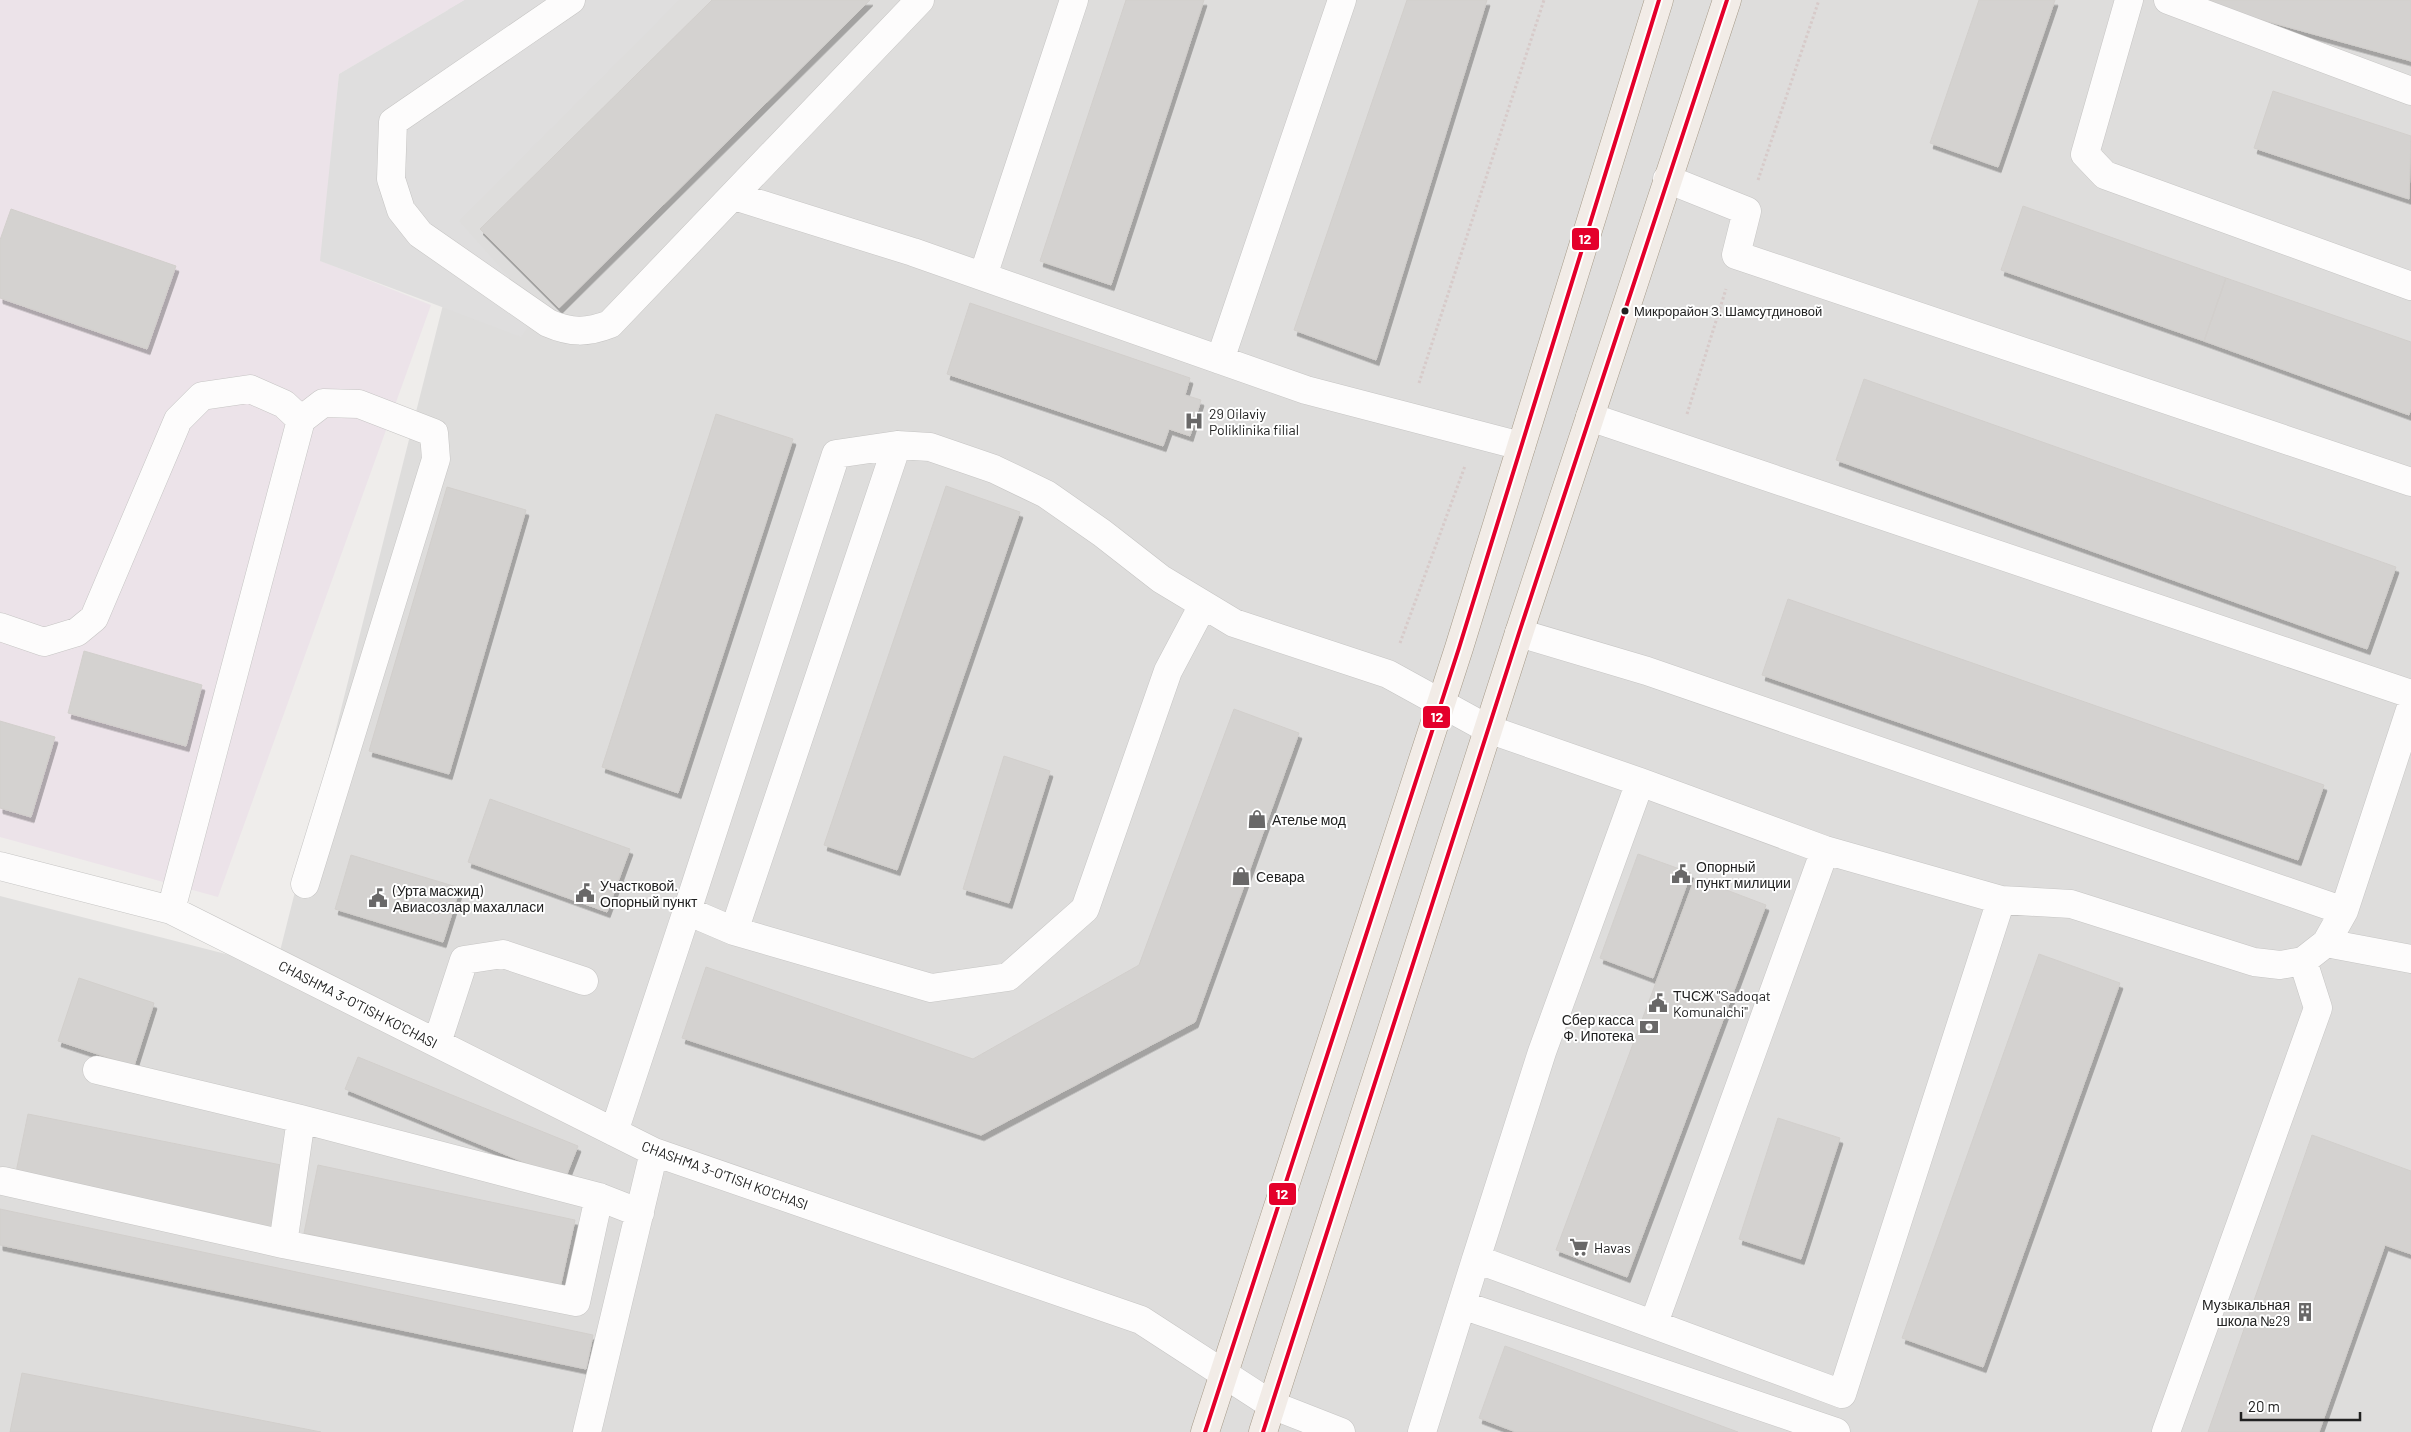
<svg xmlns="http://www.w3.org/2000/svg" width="2411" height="1432" viewBox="0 0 2411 1432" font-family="Barlow,sans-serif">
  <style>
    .residential { fill: #dedddc }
    .industrial { fill: #ece3e9 }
    .parking { fill: #dfdede }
    .building { fill: #d4d2d0; stroke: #d2cfcc; filter: url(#shadow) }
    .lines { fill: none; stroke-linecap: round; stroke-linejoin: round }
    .minor-casing { stroke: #c6c5c4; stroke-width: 29 }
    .major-casing { stroke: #a59987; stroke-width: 29 }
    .path { stroke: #d7cac9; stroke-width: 3; stroke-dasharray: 2.5 2.5; stroke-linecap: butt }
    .minor { stroke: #fdfcfc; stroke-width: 28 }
    .major { stroke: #f2ece7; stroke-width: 28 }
    .bus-1-casing { stroke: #fff; stroke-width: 8 }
    .bus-1 { stroke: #e4002b; stroke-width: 4 }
    .bus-dot { fill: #212121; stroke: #fff; stroke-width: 2 }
    .labels { text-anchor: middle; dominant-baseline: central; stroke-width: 4; stroke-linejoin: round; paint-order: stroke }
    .bus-label { font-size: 13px; fill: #212121; stroke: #fff; text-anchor: start }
    .poi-label { font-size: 14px; fill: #212121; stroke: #fff; text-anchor: start }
    .street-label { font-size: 14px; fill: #212121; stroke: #fff }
    .line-badge { stroke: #fff; stroke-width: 2 }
    .badge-label { font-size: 14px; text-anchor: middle; font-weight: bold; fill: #fff }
  </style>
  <defs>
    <filter id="shadow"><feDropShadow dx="3" dy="5.5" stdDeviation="0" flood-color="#0004"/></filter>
  </defs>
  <rect width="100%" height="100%" fill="#efedeb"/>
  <!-- residential -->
  <path class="residential" d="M448,0H2411V1432H0V896L276,967L448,285Z"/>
  <!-- industrial -->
  <path class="industrial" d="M0,0H465L339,74L321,261L431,305L218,897L0,837Z"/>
  <!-- parking -->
  <path class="parking" d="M465,0H679L459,221L539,311L521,337L320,261L339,74Z"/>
  <!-- building -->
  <path class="building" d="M712,0H870L559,308L480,229Z
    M1126,0H1204L1111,285L1040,261Z
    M1407,0H1487L1376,360L1294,330Z
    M1979,0H2055L1998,167L1930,143Z
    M2190,0H2411V61Z
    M2273,91L2411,136L2409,199L2254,148Z
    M2023,206L2226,278L2204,341L2001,270Z
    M11,209L176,266L147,349L0,298V240Z
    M2226,278L2411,342V409L2409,415L2204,341Z
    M970,303L1190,378L1185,395L1201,400L1190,436L1169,429L1163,446L947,374Z
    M1864,379L2396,567L2367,649L1836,460Z
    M716,414L793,439L678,793L602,767Z
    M946,486L1020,512L897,870L824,845Z
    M447,487L526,510L449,774L369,751Z
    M1788,599L2324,785L2298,860L1762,675Z
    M84,651L202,685L186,746L68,713Z
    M1234,709L1299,733L1195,1022L981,1135L682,1038L706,967L973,1059L1139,965Z
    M0,721L55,737L31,817L0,808Z
    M1004,756L1050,771L1009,903L963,889Z
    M490,799L630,849L607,912L468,862Z
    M1638,854L1691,873L1653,978L1600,958Z
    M351,855L460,888L443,942L335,909Z
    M1695,878L1766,905L1627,1277L1556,1250Z
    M2039,954L2120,983L1983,1367L1902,1338Z
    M79,978L154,1003L134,1066L58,1041Z
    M358,1057L578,1146L565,1179L345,1089Z
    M28,1114L286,1166L273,1230L15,1177Z
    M1778,1118L1840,1138L1801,1259L1739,1239Z
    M2312,1135L2411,1171V1254L2385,1245L2319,1432H2208Z
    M318,1165L575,1220L560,1288L304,1233Z
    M0,1209L593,1335L586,1369L0,1245Z
    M1505,1346L1738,1432H1516L1479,1418Z
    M22,1373L321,1432H10Z"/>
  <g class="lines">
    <!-- minor casing -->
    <g class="minor-casing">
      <path id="minor" d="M571,0L393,122L391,179L401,210L420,234L548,323C571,333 587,333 610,324L920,0
        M2129,0L2085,154L2105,175L2411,286
        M2168,0L2411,91
        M1667,179L1747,211L1736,255L2411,482
        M734,196L913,252L1306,390L1521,446
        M983,276L1074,0
        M1220,360L1342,0
        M1590,417L2411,694
        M301,420L323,403L359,404L434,433L436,459L305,884
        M1203,605L1168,671L1085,909L1008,977L931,988L734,931L687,911L836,454L897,445L930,447L994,469L1046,494L1102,533L1161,579L1234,623L1388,674L1488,729L1640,782L1825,850L2001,900L2071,904L2254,962L2280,965L2303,961L2326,943L2344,911L2411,707
        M0,627L44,642L77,632L94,618L178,420L202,396L250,389L284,404L301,420L171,910
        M1519,633L1647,671L2344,911
        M0,866L171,910L654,1152L1141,1320L1272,1405L1341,1432
        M734,931L897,445
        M2326,943L2411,959
        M437,1043L464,960L503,954L584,981
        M97,1070L301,1119L599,1197L640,1213
        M301,1119L283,1244L576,1302L599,1197
        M614,1132L687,911
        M3,1181L283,1244
        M1476,1259L1542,1052L1640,782
        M1462,1305L1836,1432
        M1654,1323L1825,850
        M587,1432L654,1152
        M1422,1432L1476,1259L1842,1394L2001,900
        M2166,1432L2318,1008L2303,961"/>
    </g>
    <!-- major casing -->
    <g class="major-casing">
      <path id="major" d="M1205,1432L1459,648L1659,0
        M1263,1432L1519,633L1727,0"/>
    </g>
    <!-- path -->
    <path class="path" d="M1758,180L1819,0
      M1419,383L1544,0
      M1687,414L1726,289
      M1400,643L1465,466"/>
    <!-- minor -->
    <use href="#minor" class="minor"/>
    <!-- major -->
    <use href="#major" class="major"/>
    <!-- bus-1 casing -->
    <g class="bus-1-casing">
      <path id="bus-1" d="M1205,1432L1459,648L1659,0
        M1263,1432L1519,633L1727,0"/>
    </g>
    <!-- bus-1 -->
    <use href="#bus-1" class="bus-1"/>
  </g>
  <!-- icons -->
  <defs>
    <g id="hospital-bare" transform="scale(1.5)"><path d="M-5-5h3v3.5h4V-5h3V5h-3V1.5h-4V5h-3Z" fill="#696868" stroke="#fff" stroke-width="2.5" paint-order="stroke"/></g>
    <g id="shop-bare" transform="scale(1.5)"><path d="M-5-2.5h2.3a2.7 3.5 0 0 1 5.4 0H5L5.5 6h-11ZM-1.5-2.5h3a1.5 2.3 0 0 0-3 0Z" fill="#696868" stroke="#fff" stroke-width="2.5" paint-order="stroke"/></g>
    <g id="civic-bare" transform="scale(1.5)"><path d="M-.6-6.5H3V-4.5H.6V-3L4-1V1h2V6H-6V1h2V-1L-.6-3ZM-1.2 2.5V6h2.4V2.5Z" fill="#696868" stroke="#fff" stroke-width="2.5" paint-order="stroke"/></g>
    <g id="bank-bare" transform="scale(1.5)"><path d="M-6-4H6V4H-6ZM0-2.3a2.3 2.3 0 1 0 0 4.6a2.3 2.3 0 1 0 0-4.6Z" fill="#696868" stroke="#fff" stroke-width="2.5" paint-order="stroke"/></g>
    <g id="supermarket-bare" transform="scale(1.5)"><path d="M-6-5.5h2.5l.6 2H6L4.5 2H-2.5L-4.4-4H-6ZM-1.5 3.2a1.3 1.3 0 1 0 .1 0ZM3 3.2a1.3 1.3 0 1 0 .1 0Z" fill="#696868" stroke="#fff" stroke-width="2.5" paint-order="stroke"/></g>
    <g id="building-bare" transform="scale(1.5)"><path d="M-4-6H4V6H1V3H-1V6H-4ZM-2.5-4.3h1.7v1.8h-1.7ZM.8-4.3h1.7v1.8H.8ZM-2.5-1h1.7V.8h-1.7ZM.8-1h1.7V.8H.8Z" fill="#696868" stroke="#fff" stroke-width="2.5" paint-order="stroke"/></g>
  </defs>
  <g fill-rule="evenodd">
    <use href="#hospital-bare" x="1194" y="421"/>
    <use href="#shop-bare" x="1257" y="819"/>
    <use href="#civic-bare" x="1681" y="874"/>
    <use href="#shop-bare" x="1241" y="876"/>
    <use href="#civic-bare" x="585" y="893"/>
    <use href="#civic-bare" x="378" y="898"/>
    <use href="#civic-bare" x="1658" y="1003"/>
    <use href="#bank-bare" x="1649" y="1027"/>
    <use href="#supermarket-bare" x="1579" y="1247"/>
    <use href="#building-bare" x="2305" y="1312"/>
  </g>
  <!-- markers -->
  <circle class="bus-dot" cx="1625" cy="311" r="4.5"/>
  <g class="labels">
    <!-- bus labels -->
    <g class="bus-label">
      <text x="1634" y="311">Микрорайон З. Шамсутдиновой</text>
    </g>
    <!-- poi labels -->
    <g class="poi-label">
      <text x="1209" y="413">29 Oilaviy<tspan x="1209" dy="16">Poliklinika filial</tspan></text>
      <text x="1272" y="819">Ателье мод</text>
      <text x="1696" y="866">Опорный<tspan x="1696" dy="16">пункт милиции</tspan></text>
      <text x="1256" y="876">Севара</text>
      <text x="600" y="885">Участковой.<tspan x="600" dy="16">Опорный пункт</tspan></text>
      <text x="393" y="890">(Урта масжид)<tspan x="393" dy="16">Авиасозлар махалласи</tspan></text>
      <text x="1673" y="995">ТЧСЖ "Sadoqat<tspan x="1673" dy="16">Komunalchi"</tspan></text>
      <text x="1634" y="1019" text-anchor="end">Сбер касса<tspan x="1634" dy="16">Ф. Ипотека</tspan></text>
      <text x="1594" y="1247">Havas</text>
      <text x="2290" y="1304" text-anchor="end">Музыкальная<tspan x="2290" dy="16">школа №29</tspan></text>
    </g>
    <!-- street labels -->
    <g class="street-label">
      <text transform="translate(358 1004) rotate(27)">CHASHMA 3-O'TISH KO'CHASI</text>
      <text transform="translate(725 1175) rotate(20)">CHASHMA 3-O'TISH KO'CHASI</text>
    </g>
  </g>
  <g class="line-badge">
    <rect x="1571" y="227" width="29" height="24" rx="5" fill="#e4002b"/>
    <rect x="1422" y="705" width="29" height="24" rx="5" fill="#e4002b"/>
    <rect x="1268" y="1182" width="29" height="24" rx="5" fill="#e4002b"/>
  </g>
  <g class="badge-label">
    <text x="1585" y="244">12</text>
    <text x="1437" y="722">12</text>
    <text x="1282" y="1199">12</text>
  </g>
  <!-- scale -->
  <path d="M2241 1412v8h119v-8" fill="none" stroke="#212121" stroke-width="2.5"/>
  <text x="2248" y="1412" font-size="15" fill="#212121" stroke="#ffffff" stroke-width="4" paint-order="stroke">20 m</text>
</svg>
